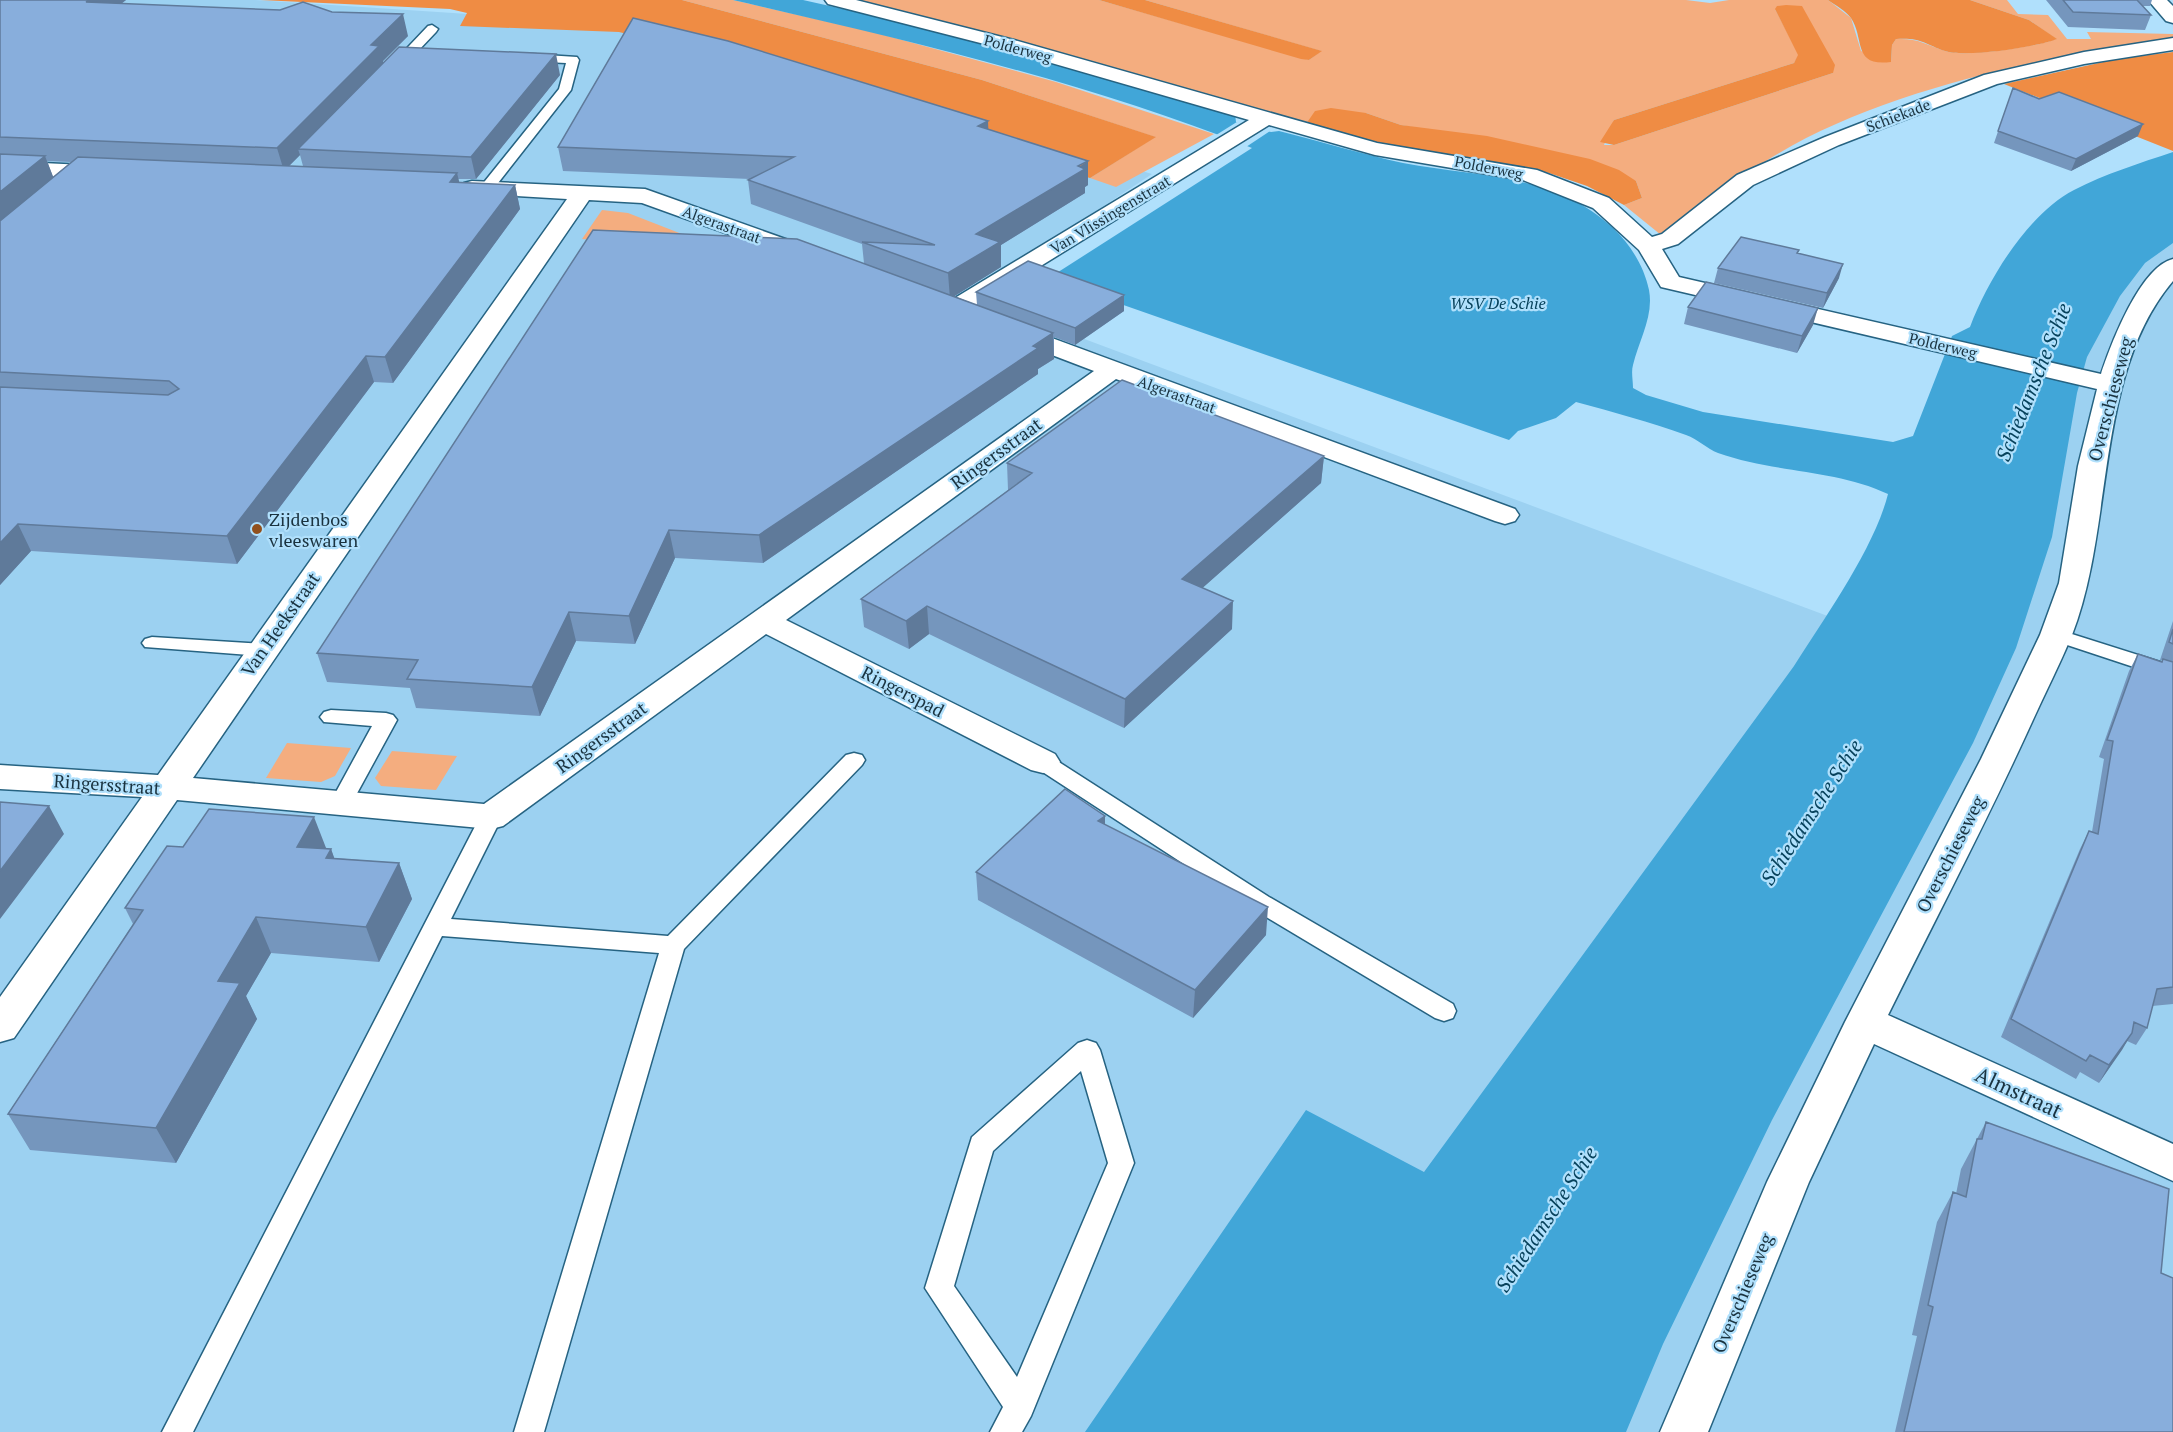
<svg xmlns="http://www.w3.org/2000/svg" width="2173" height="1432" viewBox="0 0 2173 1432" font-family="'PT Serif',serif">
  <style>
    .built { fill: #9cd1f1 }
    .green { fill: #f4ad7f; fill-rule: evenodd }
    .forest { fill: #ef8c44 }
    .water { fill: #41a6d8 }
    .pier { fill: #b0e0fc }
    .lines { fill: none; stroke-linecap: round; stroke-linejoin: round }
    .lane-casing { stroke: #266382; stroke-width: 3 }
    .street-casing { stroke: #266382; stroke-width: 3 }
    .lane { fill: #fff; fill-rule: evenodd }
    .street { fill: #fff; fill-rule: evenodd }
    .wall { fill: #7596bd; fill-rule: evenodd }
    .shaded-wall { fill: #5f7a9a }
    .building { fill: #88aedc; stroke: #5f7a9a; stroke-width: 1.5 }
    .poi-dot { fill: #91501d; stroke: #b0e0fc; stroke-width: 2 }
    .labels { text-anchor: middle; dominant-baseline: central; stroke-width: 4.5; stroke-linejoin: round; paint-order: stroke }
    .far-street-label { font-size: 15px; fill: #1a3340; stroke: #b0e0fc }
    .far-water-label { font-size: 16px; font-style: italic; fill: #07425c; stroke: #b0e0fc }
    .street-label { font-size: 18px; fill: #1a3340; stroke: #b0e0fc }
    .poi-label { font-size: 18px; fill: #1a3340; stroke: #b0e0fc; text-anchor: start }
    .water-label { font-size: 20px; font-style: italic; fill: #07425c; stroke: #b0e0fc }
    .near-street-label { font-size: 21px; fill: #1a3340; stroke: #b0e0fc }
  </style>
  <rect width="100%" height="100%" fill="#b0e0fc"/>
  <!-- built -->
  <path class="built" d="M0,0H255L648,26L1152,174L969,296L1935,656L2058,352L2173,216V1432H0Z"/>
  <!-- green -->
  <path class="green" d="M682,0H733L873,32L1056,82L1214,134L1116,187L1090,178L1155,137L982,80Z
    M847,0H1099L1309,60L1321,51L1145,0H1686L1710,3L1729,0H1828L1851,18L1861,51L1891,62L1892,45L1896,39C1918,38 1925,44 1945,51C1964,58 2037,47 2056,39L2029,20L1970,0H2007L2018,14L2048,15L2067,39H2091L2087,32L2173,34V38C2038,58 1856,94 1744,176C1717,195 1692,218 1666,239L1624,205L1642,198L1636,181L1439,132L1401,125L1366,113L1306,124L1023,43ZM1775,9L1833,73L1614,145H1604L1614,120L1794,63L1799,55Z
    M602,210L628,213L705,243L703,248L582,239Z
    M287,743L351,748L335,776L321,782L266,778Z
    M392,751L457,756L436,790L381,786L375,778Z"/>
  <!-- forest -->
  <path class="forest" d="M260,0H682L982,80L1156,137L1090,178L667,44L619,32L460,26L467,13L450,9Z
    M1099,0H1145L1322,51L1309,60L1301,59Z
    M1828,0H1970L2029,20L2057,39C2037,47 1965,58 1945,51C1925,44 1920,37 1896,39L1892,45L1891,62C1852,67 1865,39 1851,18C1846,11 1835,5 1828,0Z
    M1786,5L1802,6L1835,65L1833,73L1614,145L1600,142L1614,120L1794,63L1798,55L1775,9L1777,6Z
    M2173,52V151L2004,84L2117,59Z
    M1331,108L1366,113L1401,125L1487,136L1590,159L1619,170L1636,181L1642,198L1624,205L1587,186L1549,173L1385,146L1306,124L1315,111Z"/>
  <!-- water -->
  <path class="water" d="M733,0H803L910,24L1235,114L1236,122L1271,132L1279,131C1320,141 1361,154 1403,163C1477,177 1554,173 1613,228C1630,244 1644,266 1649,290C1654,316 1639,340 1633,365C1631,372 1633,380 1633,388L1646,395L1703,412L1893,442L1913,436L1952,336L1970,327C1988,279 2028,214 2074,190C2105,174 2140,163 2173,152V243L2145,263L2120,296L2087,357L2077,393L2052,537L2016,648L1973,743L1772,1120L1663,1344L1626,1432H1085L1306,1110L1424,1172L1794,666C1825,617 1874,549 1888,494C1835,469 1774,473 1718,453C1707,449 1698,439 1686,435C1650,422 1613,412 1576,402L1556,418L1518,431L1509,440L1052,280V276L1252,148C1090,83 907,40 733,0Z"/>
  <!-- pier -->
  <path class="pier" d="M1240,120L1271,129H1273L1246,147L1213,137Z"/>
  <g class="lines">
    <!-- lane casing -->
    <g class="lane-casing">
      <path id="lane" d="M432,25L438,29L436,32L399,71H391V65L428,26Z
        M530,54L577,57L579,60L571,90L491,192H481V186L559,89L566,63L526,61L524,58Z
        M2056,629L2173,666V680L2049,639L2046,635L2049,631Z
        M152,637L262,644L269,646L272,650L269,654L262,656L145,647L142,643L145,639Z
        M331,710L386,713L393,715L397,720L349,808L341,811L333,808L330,803L372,726L324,722L320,717L324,712Z
        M854,753L862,755L865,760L862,765L684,949L544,1432H514L659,953L442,936L193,1432H162L483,811L491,809L499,811L502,817L451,919L668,936L846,755Z
        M1043,755L1051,757L1269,897L1453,1004L1456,1011L1453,1018L1444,1021L1435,1018L1253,909L1035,767L1032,762L1035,757Z
        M1087,1040L1096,1043L1100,1050L1134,1163L1031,1416L1022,1432H990L1003,1407L925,1288L972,1137L1078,1043ZM1081,1071L1108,1163L1017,1377L954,1286L993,1151Z"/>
    </g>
    <!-- street casing -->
    <g class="street-casing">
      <path id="street" d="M825,0H856L1014,40L1377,143L1537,170L1609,198L1652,237L1662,234L1737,175L1825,137L1984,75L2084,52L2173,38V50L2084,64L1997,84L1839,145L1753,185L1678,244L1662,249L1679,277L2101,374C2111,344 2140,267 2173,259V281C2094,374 2115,525 2072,635C2060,664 2045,693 2032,722C1987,821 1936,918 1888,1015L2173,1144V1181L1874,1044L1809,1182L1708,1432H1660L1767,1182L1845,1022L1981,759L2040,635L2059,583L2078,466L2097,389L1661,287L1639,250L1593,208L1523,180L1375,155L1269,125L963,314L954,316L945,314L942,309L945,304L1249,120L1000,48L828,4Z
        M2148,0H2167L2173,6V23L2166,21Z
        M0,161L106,166L114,168L117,173L114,178L106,180L0,175Z
        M472,181L645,189L808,247L812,252L808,257H792L642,203L589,200L193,778L484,804L1094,371L1002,336L998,331L1002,326L1011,323L1515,509L1519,515L1515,521L1505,524L1495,521L1116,379L786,620L1055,754L1060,762L1055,770L1043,773L1031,770L766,634L503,826L491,829L177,800L14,1038L0,1042V997L142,797L0,789V765L158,775L567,199L464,193L461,188L464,183Z"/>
    </g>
    <!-- lane -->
    <use href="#lane" class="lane"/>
    <!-- street -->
    <use href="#street" class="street"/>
  </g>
  <!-- wall -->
  <path class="wall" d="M0,0H126L121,4L332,12L408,36L383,61V63L560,75L476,179H458L459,183L515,185L520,209L393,383L374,382L237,564L31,551L0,585ZM300,155L303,166H289ZM47,161L71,162L53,177Z
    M2046,0H2152L2150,6H2142L2151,15L2145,30L2068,27Z
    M2013,88L2138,136L2071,171L1994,143Z
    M988,121V129L1088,185L1085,187V193L1001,245V267L954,296L977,305L976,292L1124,311L1075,345L1054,337V359L1038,369V374L763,563L675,558L635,644L576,641L540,716L416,708L410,688L327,682L317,653L864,263L862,244L751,204L748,180L750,179L563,171L558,147Z
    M1799,250L1798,253L1839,278L1823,308L1714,283L1718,268Z
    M1688,307L1813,325L1797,353L1684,324Z
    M1324,456L1321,483L1202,588L1232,629L1124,728L929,634L909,649L864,627L861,599L1008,490L1007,463Z
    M2173,621V1004L2152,1006L2147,1028L2136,1045L2127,1041L2099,1083L2080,1072L2076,1079L2001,1037L2080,849L2089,831L2092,832L2104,759L2099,757L2129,671L2138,654L2162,662L2163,660H2160Z
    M183,847L331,849L334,858L399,863L412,899L379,962L271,953L246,996L257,1019L176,1163L30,1150L8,1114L133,924L125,908Z
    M976,872L1266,935L1193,1018L978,900Z
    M1986,1122L2161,1273L2173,1432H1895L1917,1336L1912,1335L1937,1222L1953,1192L1956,1194L1961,1169Z"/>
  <!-- shaded-wall -->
  <path class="shaded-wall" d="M90,0H126L94,24L86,2Z
    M403,14L408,36L383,61L384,68L298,149L300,155L284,171L277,148L371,45Z
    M556,54L560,75L476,179L471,157Z
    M988,121L989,145L978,126Z
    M2143,124L2138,136L2071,171L2076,159Z
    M45,156L54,179L0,224V192Z
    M1088,161V185L1085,187V193L1001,245V267L950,299L948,273L976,234Z
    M457,173L463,197L450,182Z
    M515,185L520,209L393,383L385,357Z
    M1843,264L1839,278L1823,308L1827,293Z
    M1124,295V311L1075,345V328Z
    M1818,308L1813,325L1797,353L1802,336Z
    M1053,333L1054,359L1038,369V374L763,563L759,535Z
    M366,356L374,382L237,564L227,536Z
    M1324,456L1321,483L1181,607L1182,579Z
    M18,524L31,551L0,585V543Z
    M669,530L675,558L635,644L629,616Z
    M1233,601L1232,629L1124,728L1125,699Z
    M927,606L929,634L909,649L906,621Z
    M569,612L576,641L540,716L532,687Z
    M49,806L64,834L0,919V871Z
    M1105,816V843L1098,821Z
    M314,817L328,853L297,847Z
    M331,849L344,885L326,858Z
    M399,863L412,899L379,962L366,927Z
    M1268,907L1266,935L1193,1018L1195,990Z
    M256,917L271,953L246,996L257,1019L176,1163L156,1128L218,981Z
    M2132,1033L2122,1050L2099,1083L2109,1065Z"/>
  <!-- building -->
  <path class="building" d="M0,0H90L86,2L280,10L303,2L332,12L403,14L371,45L379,46L277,148L0,137Z
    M2063,0H2137L2151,15L2073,12Z
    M633,18L728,41L988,121L978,126L1088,161L1078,166L1085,169L976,234L1000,242L948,273L862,242L935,245L748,180L794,157L558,147Z
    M399,47L556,54L471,157L298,149Z
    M2013,88L2039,99L2059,92L2143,124L2076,159L1998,131Z
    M0,154L45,156L0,192Z
    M78,157L457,173L450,182L515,185L385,357L366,356L227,536L18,524L0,543V387L168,395L179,389L169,381L0,372V221Z
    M593,230L797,239L1053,333L1033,346L1038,348L759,535L669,530L629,616L569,612L532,687L407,679L418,660L317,653Z
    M1741,237L1799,250L1797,253L1843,264L1827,293L1718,268Z
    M1028,261L1124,295L1075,328L976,292Z
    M1706,282L1818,308L1802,336L1688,307Z
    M1122,380L1324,456L1182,579L1233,601L1125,699L927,606L906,621L861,599L1032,473L1007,463Z
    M2173,629V644L2169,642Z
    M2138,654L2162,662L2163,659L2173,662V987L2157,989L2147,1028L2134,1022L2132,1033L2109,1065L2090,1055L2086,1061L2011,1019L2089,831L2098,834L2113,741L2107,740Z
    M1065,789L1105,816L1098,821L1268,907L1195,990L976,872Z
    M0,802L49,806L0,871Z
    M209,809L314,817L297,847L331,849L326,858L399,863L366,927L256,917L218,981L240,983L156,1128L8,1114L143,910L125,908L167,846L183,847Z
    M1986,1122L2169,1189L2161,1273L2173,1278V1432H1904L1933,1307L1928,1305L1953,1192L1966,1197L1977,1139H1982Z"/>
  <!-- markers -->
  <circle class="poi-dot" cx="257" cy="529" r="6"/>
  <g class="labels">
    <!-- far-street labels -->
    <g class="far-street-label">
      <text transform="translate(1018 48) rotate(15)">Polderweg</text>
      <text transform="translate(1898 115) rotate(-21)">Schiekade</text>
      <text transform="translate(1489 167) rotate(11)">Polderweg</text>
      <text transform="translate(1110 214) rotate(-31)">Van Vlissingenstraat</text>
      <text transform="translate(722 224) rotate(20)">Algerastraat</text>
      <text transform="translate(1943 345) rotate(13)">Polderweg</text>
      <text transform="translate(1177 394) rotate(20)">Algerastraat</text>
    </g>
    <!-- far-water labels -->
    <g class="far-water-label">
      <text x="1498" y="303">WSV De Schie</text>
    </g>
    <!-- street labels -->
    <g class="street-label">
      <text transform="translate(2110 399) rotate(-75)">Overschieseweg</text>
      <text transform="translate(996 453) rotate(-36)">Ringersstraat</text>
      <text transform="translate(280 624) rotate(-55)">Van Heekstraat</text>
      <text transform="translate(903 691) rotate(27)">Ringerspad</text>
      <text transform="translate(601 737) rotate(-36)">Ringersstraat</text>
      <text transform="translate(107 784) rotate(4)">Ringersstraat</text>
      <text transform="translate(1950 854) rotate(-63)">Overschieseweg</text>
      <text transform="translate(1742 1293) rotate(-67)">Overschieseweg</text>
    </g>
    <!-- poi labels -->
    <g class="poi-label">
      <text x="269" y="519">Zijdenbos<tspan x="269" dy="21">vleeswaren</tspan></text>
    </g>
    <!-- water labels -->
    <g class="water-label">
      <text transform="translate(2033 382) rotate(-68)">Schiedamsche Schie</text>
      <text transform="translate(1811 812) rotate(-57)">Schiedamsche Schie</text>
      <text transform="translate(1546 1219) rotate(-57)">Schiedamsche Schie</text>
    </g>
    <!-- near-street labels -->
    <g class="near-street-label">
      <text transform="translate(2019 1092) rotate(25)">Almstraat</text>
    </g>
  </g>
</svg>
